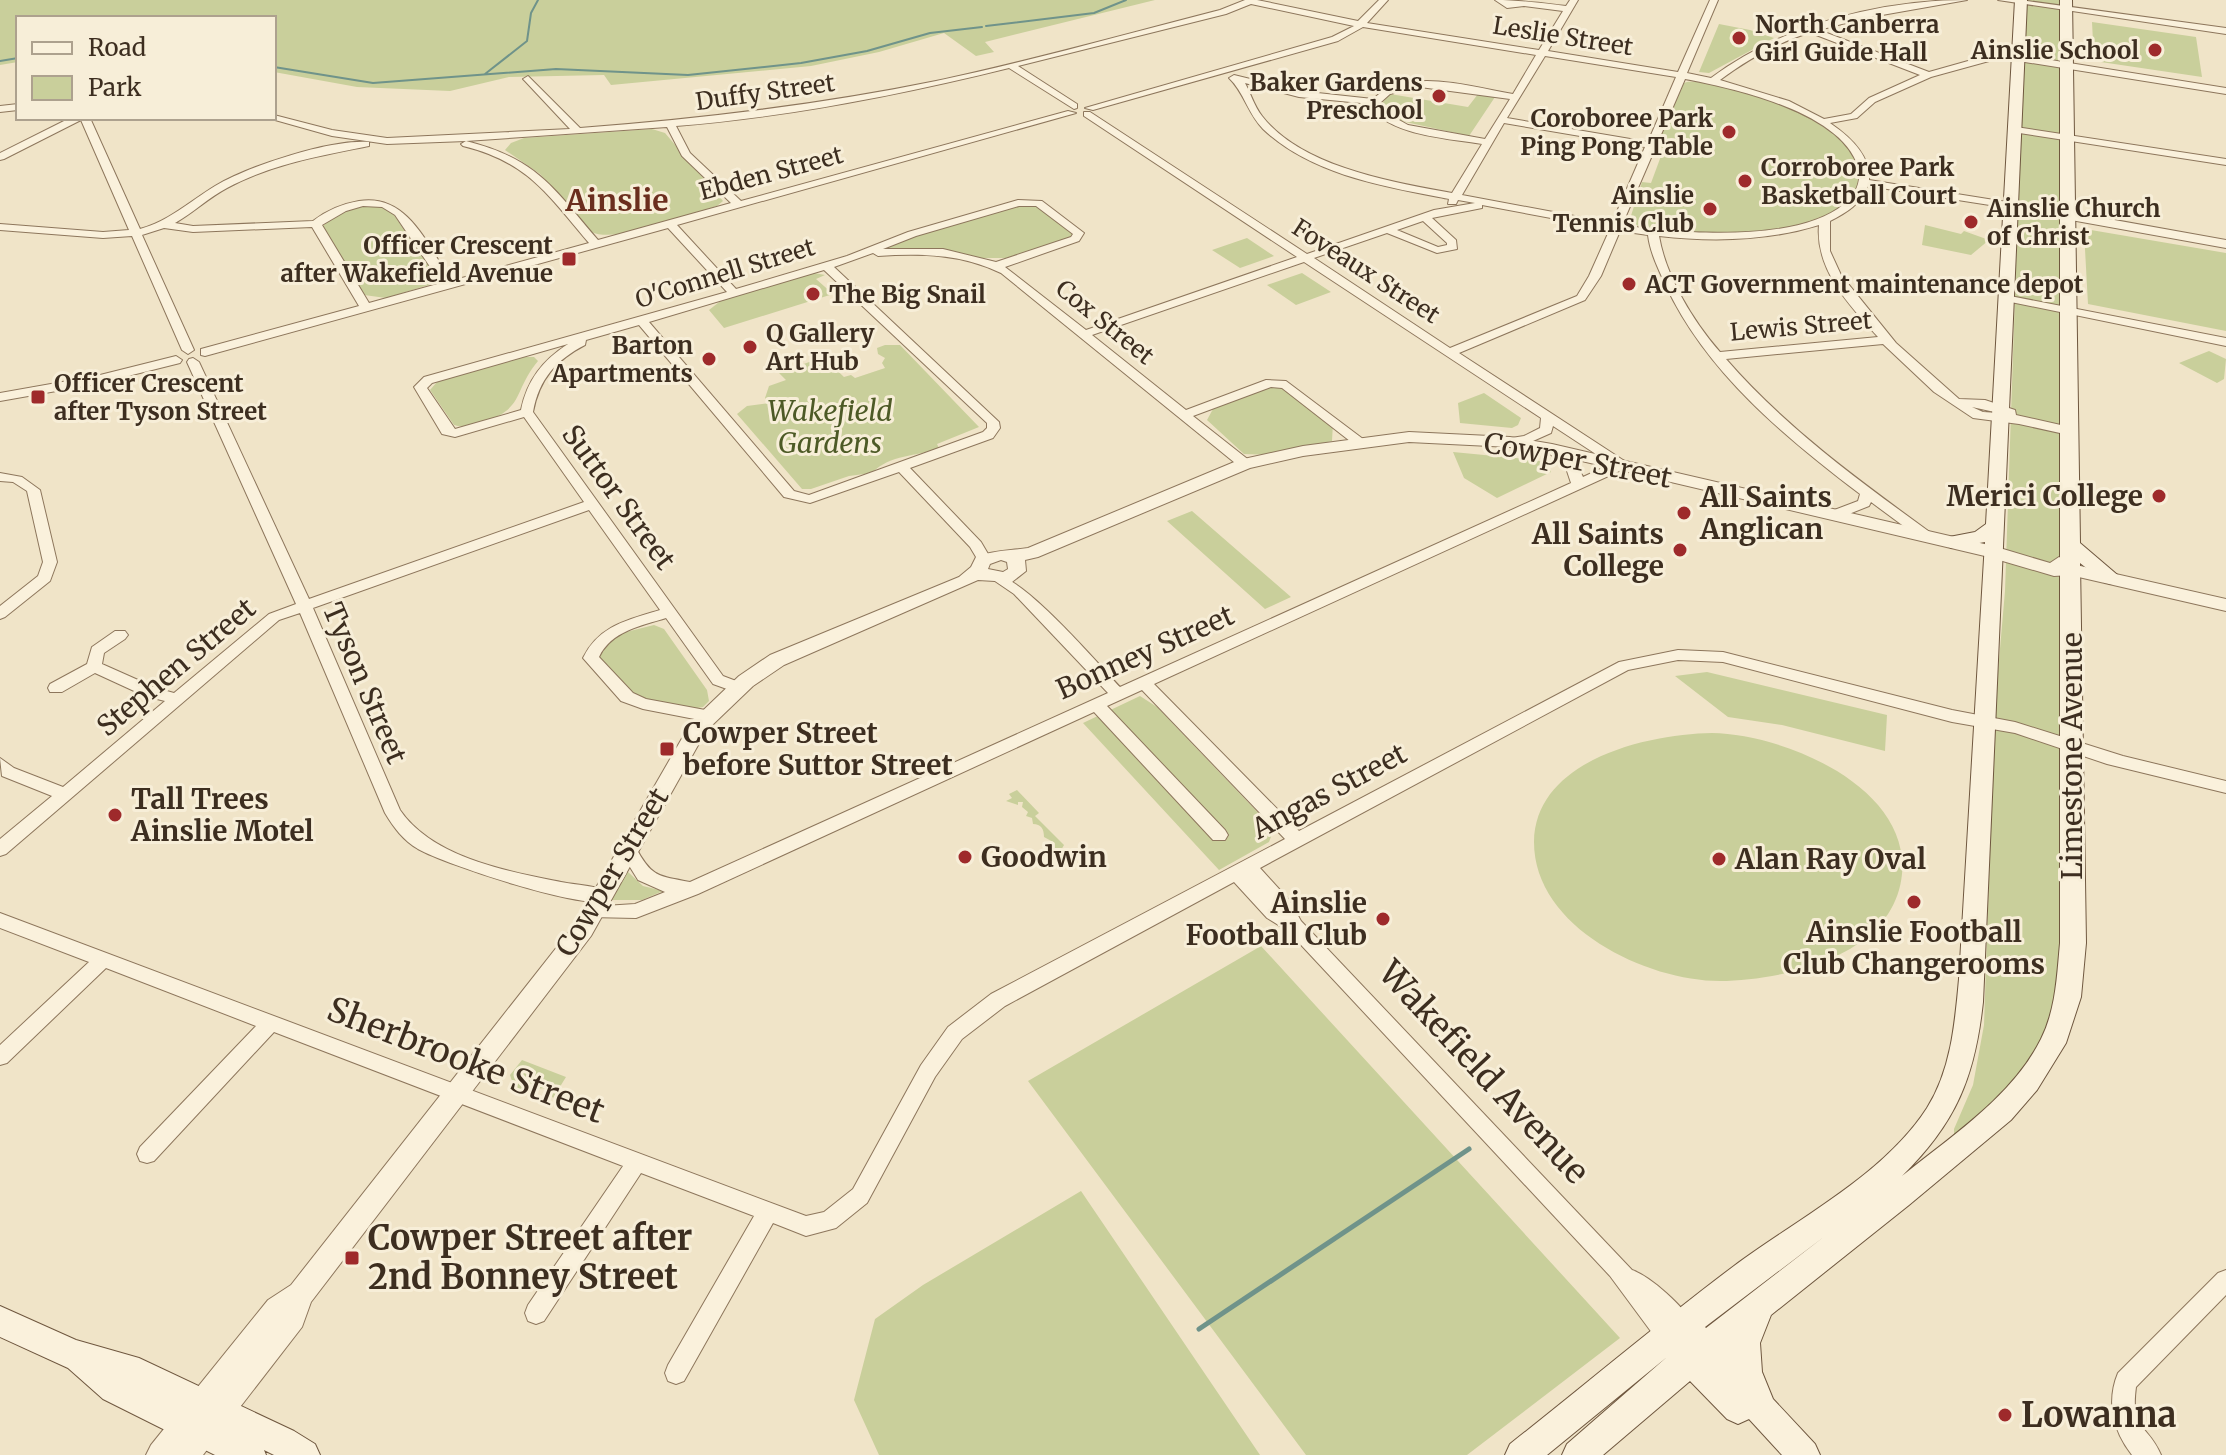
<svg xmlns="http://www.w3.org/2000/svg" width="2226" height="1455" viewBox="0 0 2226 1455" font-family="Merriweather,serif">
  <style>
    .green { fill: #c9cf9b }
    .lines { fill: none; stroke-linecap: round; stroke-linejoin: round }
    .stream-far1 { stroke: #6f938a; stroke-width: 2 }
    .stream { stroke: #6f938a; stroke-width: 5 }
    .minor-casing { stroke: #8d765c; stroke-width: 2 }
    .tertiary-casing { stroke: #8d765c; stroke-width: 2 }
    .secondary-casing { stroke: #6f573f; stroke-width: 2 }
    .minor { fill: #faf1dc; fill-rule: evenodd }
    .tertiary { fill: #faf1dc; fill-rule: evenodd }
    .secondary { fill: #faf1dc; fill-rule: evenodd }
    .poi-dot { fill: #9e2a2b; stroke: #f7eed8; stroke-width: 3 }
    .labels { text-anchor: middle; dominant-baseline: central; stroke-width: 6; stroke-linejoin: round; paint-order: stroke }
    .far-poi-label { font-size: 24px; font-weight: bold; fill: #3d2e20; stroke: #f7eed8; text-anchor: start }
    .far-street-label { font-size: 24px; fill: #3d2e20; stroke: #f7eed8 }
    .park-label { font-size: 28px; font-style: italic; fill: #4d5a26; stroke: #f7eed8 }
    .street-label { font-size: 28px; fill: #3d2e20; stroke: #f7eed8 }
    .poi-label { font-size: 28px; font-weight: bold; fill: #3d2e20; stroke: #f7eed8; text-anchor: start }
    .far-district-label { font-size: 30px; font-weight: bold; fill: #6b2e1e; stroke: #f7eed8 }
    .near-street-label { font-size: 34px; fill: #3d2e20; stroke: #f7eed8 }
    .near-poi-label { font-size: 34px; font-weight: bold; fill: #3d2e20; stroke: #f7eed8; text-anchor: start }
  </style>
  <rect width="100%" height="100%" fill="#f0e4c8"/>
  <!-- green -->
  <path class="green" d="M0,0H1155L985,42L994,52L976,56L944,33L879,52L811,66L611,85L604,75L509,77L450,91L357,87L274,72V18H18V62L0,65Z
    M2025,0H2061V980L2048,1039L2003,1097L1954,1139V1129L1973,1085L1984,1025L1995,706L2005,591Z
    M2092,22L2196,37L2202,77L2094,61Z
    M1719,24L1750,30L1774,38L1709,73L1699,72Z
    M1687,82C1727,79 1882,129 1857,187C1836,238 1728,235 1682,232C1665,230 1645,231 1629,222L1636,200L1644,201L1648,190L1640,188L1642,182L1651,183L1664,148L1656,146L1684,83Z
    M1390,94L1468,107L1478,94L1495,97L1469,136L1392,119L1381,104Z
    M652,129L665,133L723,201L717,206C687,215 618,244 591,232L540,174L505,150L511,143L524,138Z
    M1020,204L1037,205L1075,236L1006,258H979L923,249L880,250L918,235Z
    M363,206L382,207L392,212L436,276L432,284L386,298L364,295L323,226L332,215Z
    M1925,225L1961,234L1964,231L1989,240L1971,255L1922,245Z
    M2091,230L2226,253V331L2088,304L2084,231Z
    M1247,238L1274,256L1240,268L1212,250Z
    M814,273L825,275L816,279L833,294L724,328L709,310L723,299Z
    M1302,273L1331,292L1296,305L1267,285Z
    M885,345H900L979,427L937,444L939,448C917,457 890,454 872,473L849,476L811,489H802L737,414L747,406L770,403L765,398L769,386L786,380L779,373L823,357L844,377L851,375L855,378L885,368L882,363L885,358L878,354L877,348Z
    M2209,351L2226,359L2224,379L2217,383L2179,363Z
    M522,357H534L538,361C512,392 526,410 479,423C470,425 463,428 454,425L430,390L437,382Z
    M1271,387H1283L1333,423L1332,441L1271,455L1244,454L1207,420L1213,409Z
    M1484,393L1521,418L1518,425L1512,428L1460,423L1458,403Z
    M1453,452L1535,460L1547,463L1551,472L1497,498L1464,478Z
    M1192,511L1291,597L1265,609L1167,521Z
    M654,625L664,629L707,690L709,701L703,707L687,710L629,695L593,658L610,636Z
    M1707,672L1887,715L1885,751L1782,725L1728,717L1675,676Z
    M1140,696L1157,707L1267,822L1272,834L1269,842L1219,870L1083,723Z
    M1712,733C1783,734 1910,786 1902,874C1894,956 1786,980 1720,981C1647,981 1534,928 1534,842C1535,759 1649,734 1712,733Z
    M1017,790L1039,813L1035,816L1064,845L1060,852L1052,856V846L1055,843L1044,837C1044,829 1041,824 1033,824L1032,818L1026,816L1028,812L1022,807L1023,802H1018V805L1006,801L1012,798L1009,794Z
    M627,871L643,886L663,891L642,900H611Z
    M1261,946L1620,1338L1467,1455H1306L1028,1081Z
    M522,1060L566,1077L553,1098L546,1088L518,1090L514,1087L510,1075Z
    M1081,1191L1260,1455H879L854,1400L875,1319L923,1285Z"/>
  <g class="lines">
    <!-- stream-far1 -->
    <path class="stream-far1" d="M986,26L1094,13L1126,0
      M0,61L18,58
      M274,67L373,83L556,69L688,75L801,63L867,51L930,33L982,27
      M485,74L527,41L531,13L538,0"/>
    <!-- stream -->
    <path class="stream" d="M1199,1329L1469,1149"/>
    <!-- minor casing -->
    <g class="minor-casing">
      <path id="minor" d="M1245,0H1257L1358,21L1379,0H1388L1367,23L1539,50L1563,11L1524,6L1507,8L1495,0C1519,0 1540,3 1566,6L1570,0H1578L1548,51L1678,72L1710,0H1718L1687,73L1711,78C1782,25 1879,0 1967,0L1865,18L1819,30L1929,72L2000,52L2226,88V94L2000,58L1931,77L1875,102L1857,118L1830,123C1849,136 1871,155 1869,180L2013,203V207L2009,208L1868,186C1862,203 1846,213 1830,221V251L1841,275L1896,343L1959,399L1985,400L2015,410L2016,415L2074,428L2075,431L2069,435L2019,424L1973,418L1934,392L1883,344L1726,359C1785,427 1858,480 1931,533L1933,536L1931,539H1921L1871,502L1869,506L1839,518H1829L1827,515L1829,512L1858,501L1860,494C1785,437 1707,373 1666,286C1659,270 1650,253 1648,235L1620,231L1601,276L1585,300L1459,353L1626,462V468L1154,684L1299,831L1619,662L1678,650L1723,652L1952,710L2015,722L2123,756L2226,781V793L2107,764L2015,733L1952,722L1723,662L1678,660L1628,670L1260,868L1290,901L1301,921L1632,1270C1650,1276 1686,1308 1694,1326L1691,1334L1680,1336L1677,1345L1669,1348L1661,1345L1610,1276L1288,931L1267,918L1234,882L1005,1006L962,1039L935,1077L867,1203L836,1228L806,1236L773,1223L684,1381L676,1384L668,1381L665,1373L668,1365L754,1216L641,1173L544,1321L536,1324L528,1321L525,1313L528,1305L623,1166L274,1032L154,1161L147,1163L140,1161L137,1154L140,1147L256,1026L106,968L7,1063L0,1065V1045L89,962L0,928V913L806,1216L824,1212L853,1189L921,1065L948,1027L991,994L1285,839L1142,690L1107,706L1225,830L1228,835L1225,840H1213L1094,712L698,894L636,918L589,917L586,912L589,907L635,904L665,892L638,880L620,851L623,846H635C651,877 658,876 690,882L1108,693L1014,594L992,579L994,576C1019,571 1100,666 1120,687L1571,483L1565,465L1547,452V446C1566,445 1577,462 1583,477L1611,464L1553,426L1551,433L1533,441L1505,445V439L1524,436L1540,428L1541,418L1304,262L1092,335L1186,410L1266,380L1286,381L1367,442L1365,445H1355L1282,388L1271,387L1193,416L1250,461V467H1240L1001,273C962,254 921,253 878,256L873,253L834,267L999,422L1000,428L993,438L910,468L981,542L991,559L989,562H979L970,547L899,472L810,503L784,497L639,325L586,340L585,345C556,360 539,379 533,412L723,676L744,684L746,688L738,693L713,684L666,618C641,626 611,631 599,657L633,693L646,699L716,712L718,716L716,720L710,722L643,709L621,701L583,658C599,625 628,620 660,610L589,510L313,608L400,810C433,858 507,871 561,882C577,885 595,886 610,891L613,896L610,901C582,910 447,865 418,849C403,840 394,828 385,813L300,613L279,620L6,854L0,856V839L52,796L2,776L0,758L14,768L63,787L165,701L145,696L95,673L62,692H50L48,688L50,684L87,664L92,647L115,631H125L128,635L125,639L104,653L102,664L156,688L174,693L269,614L296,604L187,362L189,359L193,358L199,362L309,599L584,502L524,417L455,437L442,434L414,387L424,377L727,292L668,228L205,356L201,355V349L359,306L312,227L193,232L164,228L142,235L194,350L188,354L182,350L132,236L103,238L0,230V224L103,232L129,230L81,120L4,159L0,160V153L70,118H90L140,229C169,221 189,202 215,186C249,166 330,139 369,142V146C320,156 272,164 227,188C208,198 193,213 175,223L193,226L313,221C327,210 342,204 359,201C408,193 428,246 451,281L589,243C547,194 528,162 463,146L461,144L466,141L387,144L332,136L268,118H274V115L332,130L387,138L570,129L525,81L523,79L528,76L580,128C700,119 818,105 936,81C1031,61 1126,34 1220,10ZM1251,4L1354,26L1332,37L1085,108L1093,110L1338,41L1363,27L1536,55L1513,94C1470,87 1409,66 1373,99L1299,91L1234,75L1229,78C1244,92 1248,114 1263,129C1311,175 1386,187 1449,199L1448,204H1456L1458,200L1475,203L1434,210L1307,254L1090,112H1084V116L1297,257L1086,330L1005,267L1079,241L1084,233L1042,201L1018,200L908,232L847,256L736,289L677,225L1076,113L1068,111L741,201L690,153L676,126C788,117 900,95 1009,68L1074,109L1077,108V104L1018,66L1226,14ZM1811,32V33L1920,75L1869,98L1851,114L1824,119L1789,101L1720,80C1748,59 1777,43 1811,32ZM1545,56L1676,77L1648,142L1507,118ZM1685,79C1733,88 1842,112 1858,167C1862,182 1855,195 1844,204C1799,243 1678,234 1622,225ZM1245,83L1299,97L1371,104C1382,135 1453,139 1482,144L1452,193C1392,182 1301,167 1262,116C1254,106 1251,94 1245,83ZM1420,87L1510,99L1485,139L1408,125L1383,111L1380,103L1390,94ZM1504,123L1645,147L1612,223L1462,195ZM667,127L682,156L731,203L598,240C553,188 538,159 466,141ZM1482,205L1610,229L1589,276L1577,296L1450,348L1314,258L1387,233L1437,253L1457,249L1456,240L1432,218L1482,208ZM363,206L382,207L395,215L441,283L369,303L322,225L346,211ZM1019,206H1036L1073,234L1071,237L996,262L943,249H883L916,236ZM1423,221L1447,243V245L1438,247L1397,230ZM1819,225C1815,270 1850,306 1878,337L1720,352C1693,321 1666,277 1659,236C1711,242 1768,241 1819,225ZM824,270L987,423V428L983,432L809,495L794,491L649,322ZM568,344C543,360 527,380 521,410L455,429L427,388L432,383ZM1972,407L1999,413L1983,412Z
        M1998,0H2020L2226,28V34Z
        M18,104V110L0,112V106Z
        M2016,127L2226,159V165L2013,132L2011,130Z
        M2005,295L2226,338V346L2001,300L1999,298Z
        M176,356L182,360L180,363L96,384L0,401V393L96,376Z
        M0,473L22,477L40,490L57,562L50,581L5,617L0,619V606L38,576L43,562L27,491L13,482L0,481Z
        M2226,1270V1295L2136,1387C2130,1431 2148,1424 2161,1455H2132C2113,1431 2106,1402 2118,1373L2218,1273Z"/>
    </g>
    <!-- tertiary casing -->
    <g class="tertiary-casing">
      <path id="tertiary" d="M2009,201L2226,240V248L2004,208V202Z
        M1409,432L1510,437L1552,444L1993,546L2050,563L2059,557L2076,565L2226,599V611L2070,575L2054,576L1989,557L1552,454L1510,447L1409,442L1303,456L1250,468L1038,557L1025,560L1026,571L1012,582L978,580L784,665L753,686L706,731L591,936L311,1302L302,1327L203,1455H146L151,1445L268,1300L291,1285L575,924L692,721L739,676L770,655L959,577L971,567L976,557C995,550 1009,551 1028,548L1239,460L1303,446ZM1001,560L1007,562L1008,569L1003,572L988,569L990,564Z"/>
    </g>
    <!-- secondary casing -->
    <g class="secondary-casing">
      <path id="secondary" d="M2015,0H2027L1983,1002C1975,1077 1956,1123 1902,1176C1951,1136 2012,1097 2041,1039C2056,1009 2057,975 2060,943V0H2072L2080,543L2121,578L2111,584L2104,582L2080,563L2086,943L2081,997L2066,1043L2037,1090L2011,1120L1909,1205L1771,1315L1760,1343L1762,1372L1773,1399L1815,1444L1820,1455H1782L1749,1419L1738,1424L1727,1419L1690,1381L1603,1455H1562L1567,1444L1667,1357L1547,1455H1505L1510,1444C1585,1385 1658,1323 1734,1266C1797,1219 1884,1175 1927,1108C1951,1070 1955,1023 1959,979L1985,542L1951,548L1941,542L1944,538L1975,532L1986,524ZM1825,1236L1706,1328L1705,1327Z
        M0,1306L76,1340L139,1358L294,1431L315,1444L320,1455H274L264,1450L266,1455H215L103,1399L68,1368L0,1337Z"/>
    </g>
    <!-- minor -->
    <use href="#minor" class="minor"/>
    <!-- tertiary -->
    <use href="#tertiary" class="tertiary"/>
    <!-- secondary -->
    <use href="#secondary" class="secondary"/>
  </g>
  <!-- markers -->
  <g class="poi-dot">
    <circle cx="1739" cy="38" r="8"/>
    <circle cx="2155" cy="50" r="8"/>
    <circle cx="1439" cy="96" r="8"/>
    <circle cx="1729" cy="132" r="8"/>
    <circle cx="1745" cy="181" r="8"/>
    <circle cx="1710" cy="209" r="8"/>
    <circle cx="1971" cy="222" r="8"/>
    <rect x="561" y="251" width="16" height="16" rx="4"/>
    <circle cx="1629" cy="284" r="8"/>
    <circle cx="813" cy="294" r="8"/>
    <circle cx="750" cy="347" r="8"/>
    <circle cx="709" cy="359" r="8"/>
    <rect x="30" y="389" width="16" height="16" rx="4"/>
    <circle cx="2159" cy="496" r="8"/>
    <circle cx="1684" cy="513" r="8"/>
    <circle cx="1680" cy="550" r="8"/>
    <rect x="659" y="741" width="16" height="16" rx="4"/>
    <circle cx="115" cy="815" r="8"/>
    <circle cx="965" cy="857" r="8"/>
    <circle cx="1719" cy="859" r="8"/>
    <circle cx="1914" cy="902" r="8"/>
    <circle cx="1383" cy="919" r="8"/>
    <rect x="344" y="1250" width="16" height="16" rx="4"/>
    <circle cx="2005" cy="1415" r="8"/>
  </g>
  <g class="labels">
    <!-- far-poi labels -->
    <g class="far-poi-label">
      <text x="1755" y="24">North Canberra<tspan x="1755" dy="28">Girl Guide Hall</tspan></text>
      <text x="2139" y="50" text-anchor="end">Ainslie School</text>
      <text x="1423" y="82" text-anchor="end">Baker Gardens<tspan x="1423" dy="28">Preschool</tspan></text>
      <text x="1713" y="118" text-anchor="end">Coroboree Park<tspan x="1713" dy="28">Ping Pong Table</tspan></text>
      <text x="1761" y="167">Corroboree Park<tspan x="1761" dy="28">Basketball Court</tspan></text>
      <text x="1694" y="195" text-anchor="end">Ainslie<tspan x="1694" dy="28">Tennis Club</tspan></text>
      <text x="1987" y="208">Ainslie Church<tspan x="1987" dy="28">of Christ</tspan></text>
      <text x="553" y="245" text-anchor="end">Officer Crescent<tspan x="553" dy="28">after Wakefield Avenue</tspan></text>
      <text x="1645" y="284">ACT Government maintenance depot</text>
      <text x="829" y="294">The Big Snail</text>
      <text x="766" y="333">Q Gallery<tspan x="766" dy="28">Art Hub</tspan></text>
      <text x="693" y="345" text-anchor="end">Barton<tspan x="693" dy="28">Apartments</tspan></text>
      <text x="54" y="383">Officer Crescent<tspan x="54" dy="28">after Tyson Street</tspan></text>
    </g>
    <!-- far-street labels -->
    <g class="far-street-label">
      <text transform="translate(1563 36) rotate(9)">Leslie Street</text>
      <text transform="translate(765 92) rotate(-8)">Duffy Street</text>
      <text transform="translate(771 173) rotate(-15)">Ebden Street</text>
      <text transform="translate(1366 271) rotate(33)">Foveaux Street</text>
      <text transform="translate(725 273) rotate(-17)">O'Connell Street</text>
      <text transform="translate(1105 322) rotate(39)">Cox Street</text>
      <text transform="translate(1801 326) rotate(-5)">Lewis Street</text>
    </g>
    <!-- park labels -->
    <g class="park-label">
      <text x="830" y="411">Wakefield<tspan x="830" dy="32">Gardens</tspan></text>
    </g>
    <!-- street labels -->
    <g class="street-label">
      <text transform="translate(1578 460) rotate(11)">Cowper Street</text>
      <text transform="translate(619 497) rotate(54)">Suttor Street</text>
      <text transform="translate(1145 652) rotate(-24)">Bonney Street</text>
      <text transform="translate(176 667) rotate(-40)">Stephen Street</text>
      <text transform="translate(365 683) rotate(67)">Tyson Street</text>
      <text transform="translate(2072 756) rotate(-90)">Limestone Avenue</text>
      <text transform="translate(1329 791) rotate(-28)">Angas Street</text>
      <text transform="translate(612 872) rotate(-59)">Cowper Street</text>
    </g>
    <!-- poi labels -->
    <g class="poi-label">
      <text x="2143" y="496" text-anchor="end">Merici College</text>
      <text x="1700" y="497">All Saints<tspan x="1700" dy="32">Anglican</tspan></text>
      <text x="1664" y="534" text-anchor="end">All Saints<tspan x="1664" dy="32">College</tspan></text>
      <text x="683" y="733">Cowper Street<tspan x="683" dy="32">before Suttor Street</tspan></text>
      <text x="131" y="799">Tall Trees<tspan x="131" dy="32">Ainslie Motel</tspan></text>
      <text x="981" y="857">Goodwin</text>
      <text x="1735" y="859">Alan Ray Oval</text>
      <text x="1367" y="903" text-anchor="end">Ainslie<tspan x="1367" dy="32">Football Club</tspan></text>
      <text x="1914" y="932" text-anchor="middle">Ainslie Football<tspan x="1914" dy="32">Club Changerooms</tspan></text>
    </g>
    <!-- far-district labels -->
    <g class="far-district-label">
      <text x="617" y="200">Ainslie</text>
    </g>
    <!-- near-street labels -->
    <g class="near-street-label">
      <text transform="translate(466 1060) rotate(21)">Sherbrooke Street</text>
      <text transform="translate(1484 1072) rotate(47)">Wakefield Avenue</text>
    </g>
    <!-- near-poi labels -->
    <g class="near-poi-label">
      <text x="368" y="1238">Cowper Street after<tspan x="368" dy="39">2nd Bonney Street</tspan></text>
      <text x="2021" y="1415">Lowanna</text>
    </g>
  </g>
  <!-- legend -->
  <rect x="16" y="16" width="260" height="104" fill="#f7eed8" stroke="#ada18e" stroke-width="2"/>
  <rect x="32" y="42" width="40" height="12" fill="#faf1dc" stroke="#ada18e" stroke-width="2"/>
  <text x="88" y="56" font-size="24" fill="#3d2e20">Road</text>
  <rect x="32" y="76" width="40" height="24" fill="#c9cf9b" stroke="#ada18e" stroke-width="2"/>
  <text x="88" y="96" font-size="24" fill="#3d2e20">Park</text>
</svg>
